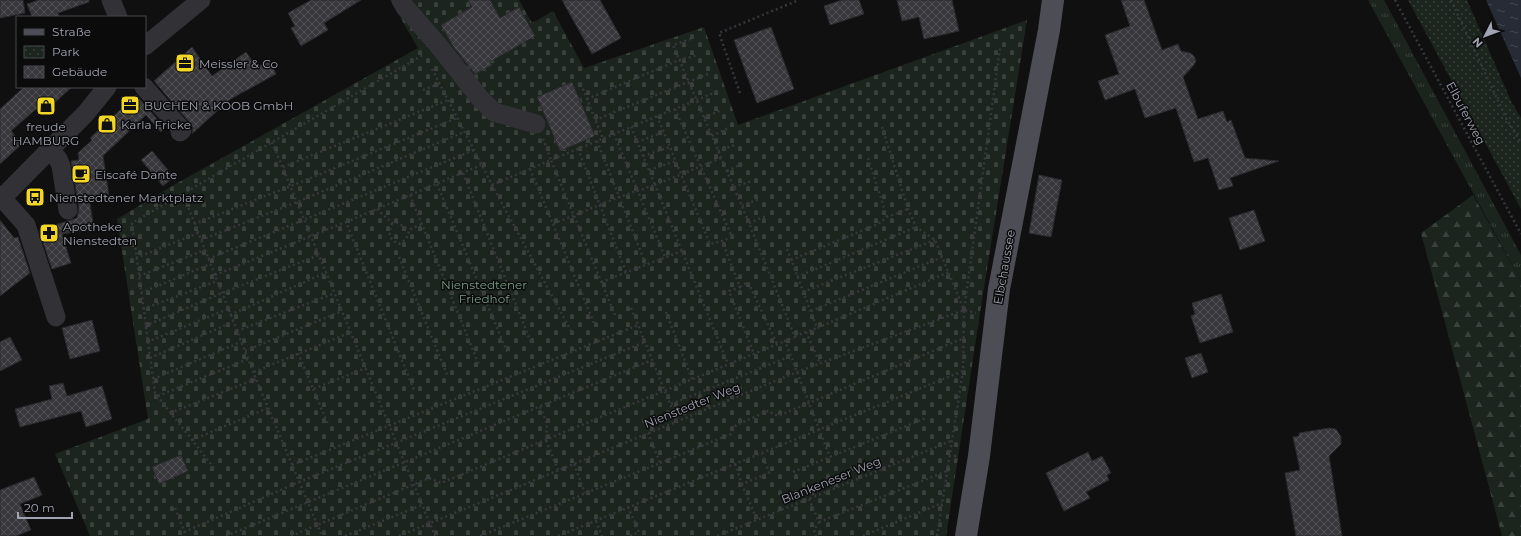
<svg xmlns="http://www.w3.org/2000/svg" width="1521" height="536" viewBox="0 0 1521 536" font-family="Montserrat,sans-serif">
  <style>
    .grass { fill: url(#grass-tufts) }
    .forest { fill: url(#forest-firs) }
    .cemetery { fill: url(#cemetery-stones) }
    .park { fill: url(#park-dots) }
    .water { fill: url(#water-ripples) }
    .building { fill: url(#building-cross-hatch); stroke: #2a2a2d }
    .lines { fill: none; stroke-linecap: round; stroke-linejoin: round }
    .path { stroke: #37373d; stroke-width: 2.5; stroke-dasharray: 2 3; stroke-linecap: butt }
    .minor { stroke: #313136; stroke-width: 19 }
    .major { stroke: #4d4d55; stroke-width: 22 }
    .labels { text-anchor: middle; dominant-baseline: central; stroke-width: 3; stroke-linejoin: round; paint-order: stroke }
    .poi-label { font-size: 12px; fill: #a0a3b2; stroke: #0b0b0c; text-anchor: start }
    .street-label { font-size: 12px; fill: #a0a3b2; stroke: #0b0b0c }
    .park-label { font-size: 12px; fill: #779e81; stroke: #0b0b0c }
  </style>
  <defs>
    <pattern id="grass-tufts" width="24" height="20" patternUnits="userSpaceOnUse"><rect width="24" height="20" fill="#1c241e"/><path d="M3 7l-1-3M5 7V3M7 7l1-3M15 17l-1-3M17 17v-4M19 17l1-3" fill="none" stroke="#3a413c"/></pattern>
    <pattern id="forest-firs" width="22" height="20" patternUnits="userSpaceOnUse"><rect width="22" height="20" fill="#1c241e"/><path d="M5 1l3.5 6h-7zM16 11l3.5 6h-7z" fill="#3a413c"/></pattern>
    <pattern id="cemetery-stones" width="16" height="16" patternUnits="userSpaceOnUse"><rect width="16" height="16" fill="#1c241e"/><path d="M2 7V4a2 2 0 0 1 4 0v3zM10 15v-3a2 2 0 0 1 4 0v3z" fill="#3a413c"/></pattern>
    <pattern id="park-dots" width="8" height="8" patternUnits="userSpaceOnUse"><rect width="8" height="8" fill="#1c241e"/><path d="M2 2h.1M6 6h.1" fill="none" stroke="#3a413c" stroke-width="1.8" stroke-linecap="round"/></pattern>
    <pattern id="water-ripples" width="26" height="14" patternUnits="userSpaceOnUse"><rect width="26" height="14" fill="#262b35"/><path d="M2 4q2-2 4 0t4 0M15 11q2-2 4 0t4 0" fill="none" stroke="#424750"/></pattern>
    <pattern id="building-cross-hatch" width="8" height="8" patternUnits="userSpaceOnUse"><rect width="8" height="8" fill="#37373c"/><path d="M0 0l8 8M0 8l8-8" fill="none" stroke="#515156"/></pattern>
  </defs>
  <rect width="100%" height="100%" fill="#101011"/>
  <!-- grass -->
  <path class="grass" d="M1368,0H1384L1521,255V281Z"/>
  <!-- forest -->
  <path class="forest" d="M1473,195L1521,281V536H1502L1421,233Z"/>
  <!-- cemetery -->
  <path class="cemetery" d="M390,0H519L532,23L553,11L584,68L704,27L738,125L1027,20L980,313L946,536H90L55,454L148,419L117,219L172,186L418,48Z"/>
  <!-- park -->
  <path class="park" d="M1408,0H1467L1511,101L1521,118V209Z"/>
  <!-- water -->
  <path class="water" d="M1486,0H1521V78Z"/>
  <!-- building -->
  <path class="building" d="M0,0H23L25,13L0,18Z
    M39,0H89V2L58,13L59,17H32L27,4Z
    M311,0H361L324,23L328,30L301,46L291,28L295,26L288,13Z
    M468,0H490L500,18L519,7L535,36L490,62L492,65L475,74L453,46L441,25L472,7Z
    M562,0H600L621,38L592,54Z
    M842,0H859L864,14L830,25L824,6Z
    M897,0H952L959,31L924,39L919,17L902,21Z
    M1121,0H1144L1162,50L1178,44L1181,51L1190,53L1194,56L1196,61L1194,65L1183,77L1198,119L1223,111L1227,122L1231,120L1245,158L1279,161L1230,178L1233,186L1219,190L1208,158L1194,162L1176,108L1145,118L1135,89L1105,100L1098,81L1119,74L1105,35L1130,26Z
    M771,27L794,89L757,103L734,40Z
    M192,47L212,76L246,52L256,67L270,61L276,74L229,100L192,134L193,128L190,123L154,81Z
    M572,82L595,136L560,151L537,97Z
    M24,87H72L41,115L36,109L11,131L22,144L0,164V109Z
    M136,95L165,128L161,132L146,115L103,156L109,195L89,198L94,229L62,234L71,263L52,269L39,230L77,218L79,208L71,161L79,160L78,153L92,140L90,138Z
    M152,151L174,177L163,186L141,160Z
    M1039,175L1062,180L1051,237L1029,233Z
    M1254,210L1265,241L1240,250L1229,218Z
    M0,220L14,238L18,237L30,273L0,296Z
    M1221,294L1233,332L1200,343L1191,316L1195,314L1192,303Z
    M92,320L100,351L70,359L62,328Z
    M10,337L22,360L0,371V342Z
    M1201,353L1208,372L1192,378L1185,358Z
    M63,383L67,396L102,386L112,419L86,427L81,411L20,427L15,409L52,399L49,386Z
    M1329,428L1336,429L1341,437V444L1329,456L1342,536H1296L1285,473L1300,470L1293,437L1299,436V433Z
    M1088,452L1092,461L1102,456L1111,473L1107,475L1109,480L1086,492L1090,498L1064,511L1046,473Z
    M181,455L188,471L159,484L152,467Z
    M34,477L42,495L20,504L31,530L16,536H0V490Z"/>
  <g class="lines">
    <!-- path -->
    <path class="path" d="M1395,0L1521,234
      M1451,0L1506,118L1521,143
      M691,39L673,45L749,223L795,337L785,341L830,457
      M432,69L492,185L571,331
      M581,84L603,139
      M423,90L439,84
      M740,93L719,33L799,0
      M587,99L679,60L698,55
      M675,109L732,237L722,241L740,287L729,291L754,354
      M188,110L195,104L196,105
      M657,116L710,244L722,241
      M704,118L721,110
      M595,120L708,74
      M882,127L908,209L916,227L935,240L964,310
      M614,134L665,257
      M712,136L730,127
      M597,141L646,265
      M272,142L435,536
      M637,142L664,132
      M578,149L626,272
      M718,151L737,144
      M643,156L670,147
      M721,158L655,185L728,364
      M868,158L887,217
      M283,167L448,100
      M530,169L553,224L619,197L655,185L631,127
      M649,170L676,161
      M727,171L744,163
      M463,173L532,345
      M437,184L508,354
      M492,185L551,160L543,139
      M734,187L752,181
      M183,194L256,379L322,536
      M410,195L479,365
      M742,206L759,199
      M377,209L392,223L396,222L409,230
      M346,222L481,165
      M392,223C388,233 389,240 399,244C406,240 408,237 409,230L422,224
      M749,223L766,216
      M194,224L291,186L457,118
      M553,224L594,323
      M201,240L297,202L464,132
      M787,249L817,328L949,272
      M399,257L448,377
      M136,258L198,233
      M208,259L474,150
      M791,260L878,224L887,217L908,209
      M215,275L346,222L414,390
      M139,276L205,250
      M797,277L916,227
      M601,282L682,251
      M740,287L748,282L777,344
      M803,292L935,240
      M141,293L210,264
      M631,308L677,421
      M143,309L217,281
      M811,311L942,257
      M666,312L692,379
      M230,315L327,272
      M615,315L551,160L716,92
      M145,326L222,293L319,255
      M237,331L335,293
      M806,332L820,363
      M795,336L817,328
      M147,342L228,309
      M245,351L342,311
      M298,353L313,389L366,368
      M150,358L233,322
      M254,372L351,332
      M153,379L241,342
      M313,389L328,424
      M158,396L248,359
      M671,404L791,356
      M540,407L547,423L546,440L558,470
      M170,413L256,379
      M192,440L268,408
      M949,456H959
      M660,463L731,434L736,425L768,411L778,416L964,338
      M574,464L585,493
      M735,464L742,484L769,473L762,453
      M292,465L638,325
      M214,468L155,393L132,223L423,55
      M793,472L926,418
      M742,484L757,520
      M809,499L819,522L814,530L816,536
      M628,507L639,532L630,536
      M175,508L186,536
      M596,521L602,536
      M819,522L947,471
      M184,532L299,482L645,342
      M226,536L652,360
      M291,536L429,478L441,483L785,341
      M345,536L422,505
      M399,536L797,372L964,310L976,313
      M480,536L660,463L648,433
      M558,536L963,371
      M717,536L951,441
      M863,536L942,503
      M937,536L963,371L964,310L1000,48"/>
    <!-- minor -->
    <path class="minor" d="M111,0L118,17
      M401,0L405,7L438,45L479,97L494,112L536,124
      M145,46L201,0
      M144,87L182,130L180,132
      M50,150L58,159L61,166L68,210
      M2,198L26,225L56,317
      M0,200L86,113L107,87"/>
    <!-- major -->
    <path class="major" d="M966,536L979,456L999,289L1049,30L1053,0"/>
  </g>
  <!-- icons -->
  <defs>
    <g id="office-square" transform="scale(1)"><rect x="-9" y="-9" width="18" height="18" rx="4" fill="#f4d724" stroke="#0b0b0c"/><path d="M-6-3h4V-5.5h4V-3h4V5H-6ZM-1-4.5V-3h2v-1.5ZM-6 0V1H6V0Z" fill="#111"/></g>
    <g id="shop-square" transform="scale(1)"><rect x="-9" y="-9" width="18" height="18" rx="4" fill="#f4d724" stroke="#0b0b0c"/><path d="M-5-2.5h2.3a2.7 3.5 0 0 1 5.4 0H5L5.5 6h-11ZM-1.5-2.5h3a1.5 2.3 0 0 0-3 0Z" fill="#111"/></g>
    <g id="cafe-square" transform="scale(1)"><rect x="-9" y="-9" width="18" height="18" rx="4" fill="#f4d724" stroke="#0b0b0c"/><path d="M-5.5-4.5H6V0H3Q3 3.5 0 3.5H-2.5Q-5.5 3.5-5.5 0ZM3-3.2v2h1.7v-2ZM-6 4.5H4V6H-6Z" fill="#111"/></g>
    <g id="bus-square" transform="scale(1)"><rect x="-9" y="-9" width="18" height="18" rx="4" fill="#f4d724" stroke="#0b0b0c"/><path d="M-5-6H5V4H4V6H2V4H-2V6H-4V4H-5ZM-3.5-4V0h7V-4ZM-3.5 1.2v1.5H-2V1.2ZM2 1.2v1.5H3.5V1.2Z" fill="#111"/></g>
    <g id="pharmacy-square" transform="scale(1)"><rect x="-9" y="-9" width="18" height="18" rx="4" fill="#f4d724" stroke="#0b0b0c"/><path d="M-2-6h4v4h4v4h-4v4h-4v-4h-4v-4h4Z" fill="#111"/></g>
  </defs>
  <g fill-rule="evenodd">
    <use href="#office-square" x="185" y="63"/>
    <use href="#office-square" x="130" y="105"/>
    <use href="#shop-square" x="46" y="106"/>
    <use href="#shop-square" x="107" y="124"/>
    <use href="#cafe-square" x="81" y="174"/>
    <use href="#bus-square" x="35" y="197"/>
    <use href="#pharmacy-square" x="49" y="233"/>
  </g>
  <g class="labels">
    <!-- poi labels -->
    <g class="poi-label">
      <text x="199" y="63">Meissler &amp; Co</text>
      <text x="144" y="105">BUCHEN &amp; KOOB GmbH</text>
      <text x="121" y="124">Karla Fricke</text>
      <text x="46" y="126" text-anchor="middle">freude<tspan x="46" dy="14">HAMBURG</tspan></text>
      <text x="95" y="174">Eiscafé Dante</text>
      <text x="49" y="197">Nienstedtener Marktplatz</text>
      <text x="63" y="226">Apotheke<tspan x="63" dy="14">Nienstedten</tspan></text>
    </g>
    <!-- street labels -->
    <g class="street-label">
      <text transform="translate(1466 113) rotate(62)">Elbuferweg</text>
      <text transform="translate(1004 267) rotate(-80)">Elbchaussee</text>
      <text transform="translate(692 405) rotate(-22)">Nienstedter Weg</text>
      <text transform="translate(831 480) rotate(-22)">Blankeneser Weg</text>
    </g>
    <!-- park labels -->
    <g class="park-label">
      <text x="484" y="284">Nienstedtener<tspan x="484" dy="14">Friedhof</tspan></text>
    </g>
  </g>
  <!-- legend -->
  <rect x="16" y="16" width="130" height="72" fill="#0b0b0c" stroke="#47484e"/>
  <rect x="24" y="29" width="20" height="6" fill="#4d4d55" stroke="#47484e"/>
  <text x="52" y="36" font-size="12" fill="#a0a3b2">Straße</text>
  <rect x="24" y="46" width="20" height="12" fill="url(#park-dots)" stroke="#47484e"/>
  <text x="52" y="56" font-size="12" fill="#a0a3b2">Park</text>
  <rect x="24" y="66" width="20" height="12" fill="url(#building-cross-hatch)" stroke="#47484e"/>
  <text x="52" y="76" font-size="12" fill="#a0a3b2">Gebäude</text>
  <!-- north arrow -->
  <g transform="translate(1485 36) rotate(228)" stroke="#0b0b0c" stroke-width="3" paint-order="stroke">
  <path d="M0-3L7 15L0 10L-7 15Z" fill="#a0a3b2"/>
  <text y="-6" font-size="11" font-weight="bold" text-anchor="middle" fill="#a0a3b2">N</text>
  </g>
  <!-- scale -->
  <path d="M18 512v6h54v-6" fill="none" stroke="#a0a3b2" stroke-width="2"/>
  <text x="24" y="512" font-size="12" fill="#a0a3b2" stroke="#0b0b0c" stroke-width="3" paint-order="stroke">20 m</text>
</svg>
